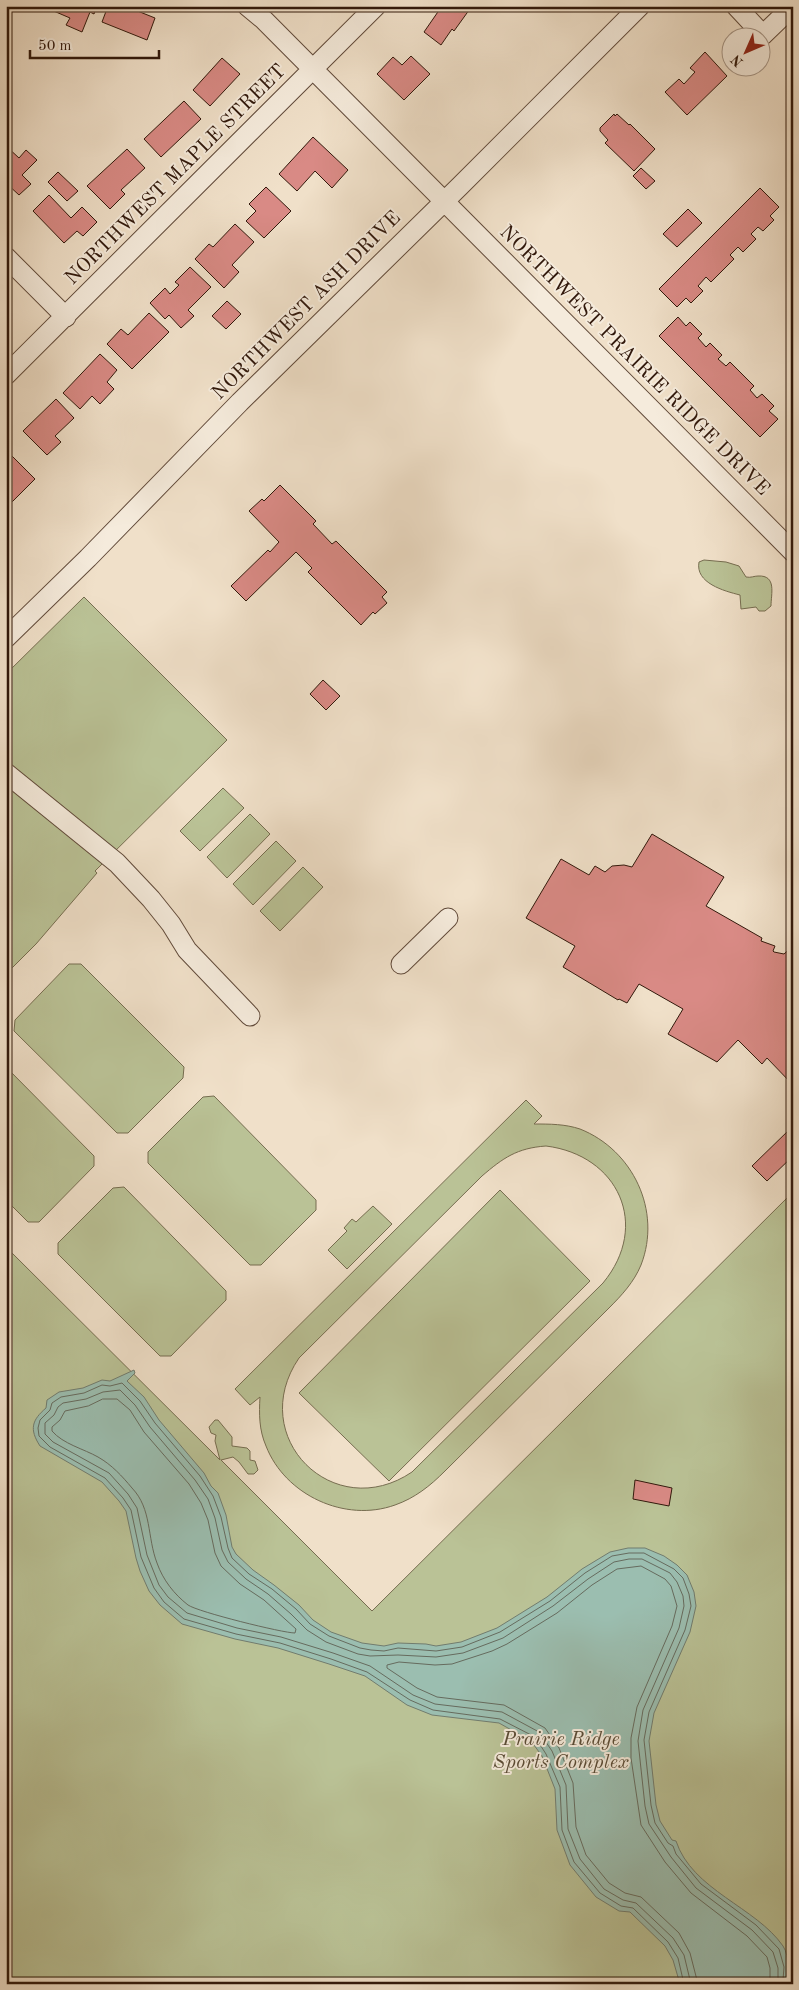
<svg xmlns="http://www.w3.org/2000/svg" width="799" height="1990" viewBox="0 0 799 1990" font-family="'Old Standard TT',serif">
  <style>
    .green { fill: #bac296; stroke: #766d50; fill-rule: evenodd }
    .water { fill: #9bbeb0; stroke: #717c6e }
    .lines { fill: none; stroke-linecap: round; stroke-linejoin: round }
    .shore { stroke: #666b5e; stroke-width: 1 }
    .building { fill: #d98a85; stroke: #31180b }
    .minor-casing { stroke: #614a3a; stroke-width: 21 }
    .minor { stroke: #f5ebdc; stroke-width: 19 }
    .labels { text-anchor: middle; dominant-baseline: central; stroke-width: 4; stroke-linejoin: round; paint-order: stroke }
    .street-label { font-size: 20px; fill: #31180b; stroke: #f5ebdc }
    .park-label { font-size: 20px; font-style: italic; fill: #5a4b35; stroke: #f5ebdc }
  </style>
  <rect width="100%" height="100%" fill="#f0e0c9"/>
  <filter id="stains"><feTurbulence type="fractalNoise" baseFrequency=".004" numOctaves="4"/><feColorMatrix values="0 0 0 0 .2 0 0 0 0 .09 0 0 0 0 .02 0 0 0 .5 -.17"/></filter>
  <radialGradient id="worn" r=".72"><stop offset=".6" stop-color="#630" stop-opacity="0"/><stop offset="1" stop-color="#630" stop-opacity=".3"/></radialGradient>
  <!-- green -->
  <path class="green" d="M704,560L726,562L739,566L746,577C751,578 754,576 758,576C777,575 771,594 771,606L765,611H759L756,607L741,609L740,595C724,591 695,583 699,562Z
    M84,597L227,740L95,871L97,873L36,944L6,974V674Z
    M223,788L244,808L200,851L180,831Z
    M250,814L270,834L227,878L207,857Z
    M276,841L296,861L253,905L233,884Z
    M303,867L323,887L280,931L260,911Z
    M69,964H81L184,1067L183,1078L128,1133H117L14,1031L15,1020Z
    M6,1067L94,1156V1166L39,1222H28L6,1200Z
    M214,1096L316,1200V1210L261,1265H250L148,1163V1152L203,1097Z
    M526,1100L542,1116L534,1124C550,1124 565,1124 580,1129C633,1150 662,1211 641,1265C634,1282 622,1295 609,1308L445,1471C430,1486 415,1498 395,1505C345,1523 285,1495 266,1446C259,1430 259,1414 260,1397L250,1405L235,1389ZM546,1146C618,1155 651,1225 603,1283L412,1472C334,1525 245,1437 299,1358L482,1176C503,1158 517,1148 546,1146Z
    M124,1187L226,1291V1300L171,1356H160L58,1254V1243L113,1188Z
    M500,1190L590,1281L389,1481L299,1393Z
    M793,1192V1984H6V1247L220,1460L215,1441L216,1435L211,1433L209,1427L215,1420H218L232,1437V1446L247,1448L250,1451V1460L255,1461L258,1470L254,1474H248L239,1462L233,1457L221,1460L372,1611Z
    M373,1206L392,1224L347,1269L328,1250L347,1231L344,1228L352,1219L356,1222Z"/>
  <!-- water -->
  <path class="water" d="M134,1370L135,1373L127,1381L144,1397L159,1420L204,1473L211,1486L218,1493L226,1515L232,1547L236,1554L253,1570L274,1585L299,1605L313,1620L331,1632L362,1643L384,1646L398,1643L426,1644L436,1646L461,1642L497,1628L547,1597L582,1569L610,1552L628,1548H645L664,1556L677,1565L687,1575L694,1592L696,1606L690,1632L654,1713L649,1741L656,1805L660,1821L672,1840L676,1841C692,1890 756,1907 783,1946C791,1958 785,1973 791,1984H680L673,1960L665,1946L630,1912L619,1911L596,1897L570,1865L557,1830L555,1789L542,1756L531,1741L499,1723L432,1715L407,1705L365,1676L329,1664L278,1648L235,1639L182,1624L160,1605L149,1591L140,1571L136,1558L126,1511L119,1501L102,1482L40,1446C29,1429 32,1420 46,1408L47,1400L59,1392L83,1388L102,1380L110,1381Z"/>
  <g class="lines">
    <!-- shore -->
    <path class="shore" d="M103,1399H117L130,1410L144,1432L189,1484L201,1503L208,1520L215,1553L221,1566L240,1584L264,1600L296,1629L295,1633C283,1633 198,1612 188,1605C174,1594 163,1580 157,1563C147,1537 152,1509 132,1488C122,1476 112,1465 98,1457C84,1449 63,1444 52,1431V1427L60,1420L65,1411L88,1406Z
      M684,1984L678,1958L668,1942L633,1908L621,1906L600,1893L574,1862L562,1830L560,1787L546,1754L535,1737L500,1719L433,1710L410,1700L367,1672L331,1659L280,1643L236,1634L184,1619L164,1602L154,1588L141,1557L131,1510L123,1498L105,1478L50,1447L39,1436L38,1428L40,1420L50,1410L52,1403L61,1397L84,1393L102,1385L110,1386L122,1383L140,1401L155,1423L200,1476L213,1496L221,1517L228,1548L232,1558L249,1574L272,1589L296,1609L310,1624L329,1636L360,1648L371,1650L384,1651L398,1648L436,1651L462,1647L500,1632L550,1601L585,1573L612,1556L629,1553H644L674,1569L683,1578L689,1594L691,1606L685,1630L649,1712L644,1740L651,1805L655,1823L668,1843L673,1846L676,1854L701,1884L756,1925L779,1949L784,1967L783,1980L785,1984
      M691,1984L684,1955L673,1938L636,1903L623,1900L604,1889L580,1859L568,1829L566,1785L552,1751L539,1732L502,1712L435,1704L413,1695L370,1666L333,1653L281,1637L237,1628L187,1613L168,1597L159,1585L147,1555L137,1508L128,1494L109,1473L53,1442L45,1434V1423L54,1415L58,1407L63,1403L86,1399L103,1392L120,1390L135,1405L150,1427L195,1480L208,1499L215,1518L222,1550L228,1562L246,1579L268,1594L291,1614L307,1630L326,1642L358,1654L370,1656L398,1655L436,1657L463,1653L503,1638L553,1606L588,1579L614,1562L629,1559H642L670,1573L677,1582L683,1596L684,1606L679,1628L643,1710L638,1741L645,1806L649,1824L671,1857L696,1888L752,1930L773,1952L778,1968V1984
      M698,1984L690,1953L679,1933L641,1897L625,1893L609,1883L586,1855L576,1827L573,1783L559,1748L545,1728L504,1705L437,1697L417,1688L387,1668V1665L399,1662L435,1665L452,1664L492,1651L507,1644L557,1613L592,1585L617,1569L641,1566L665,1579L671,1586L677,1606L672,1626L637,1707L631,1738V1758L641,1825L665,1862L691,1893L747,1936L767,1957L770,1968V1984"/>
  </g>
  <!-- building -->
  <path class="building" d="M42,6H97L94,14L90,12L82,32L66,25L70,18Z
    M108,6H125L155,18L147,40L102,22Z
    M442,6H472L454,31L452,29L441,45L424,32Z
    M705,52L727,76L687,115L665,92L679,79L684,84L695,72L690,68Z
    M411,56L430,74L404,100L377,74L393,57L402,65Z
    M222,58L240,74L210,106L193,90Z
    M184,101L201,119L161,157L144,139Z
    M614,114L615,116L617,114L629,125L630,124L655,149L634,171L605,143L608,140L600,131V128Z
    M313,137L348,170L332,188L315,171L297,191L279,174Z
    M6,146L19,158L26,150L37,160L22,175L31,184L19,195L6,183Z
    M127,149L145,168L121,190L125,194L110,209L87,186Z
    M641,168L655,181L646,189L633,176Z
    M58,172L78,191L67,201L48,182Z
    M266,187L291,211L264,238L246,221L256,211L249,204Z
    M760,188L779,207L770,216L774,220L763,231L758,227L751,234L756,239L743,252L738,247L730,255L734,259L711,282L706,277L698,286L703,291L691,303L686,298L677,307L659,289Z
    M49,195L71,218L82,207L97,222L83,236L77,231L64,243L33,211Z
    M688,209L702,223L677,247L663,234Z
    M235,224L254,242L232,265L239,272L224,288L195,259L209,244L213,247Z
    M190,267L211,287L188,310L194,316L181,328L169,315L165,319L150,303L165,288L170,294L179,285L175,282Z
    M227,301L241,314L226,329L212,316Z
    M149,313L169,332L132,369L107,344L121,329L128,335Z
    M678,317L686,326L690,322L702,334L698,338L706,347L710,343L722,355L718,359L726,366L730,362L754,386L750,390L757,398L762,394L774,406L769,411L778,419L760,437L659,336Z
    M100,354L117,370L107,382L114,389L100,404L92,396L80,409L63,393Z
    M56,399L74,418L55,436L61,442L47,455L23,431Z
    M9,453L35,479L6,508V455Z
    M280,485L316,521L313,524L332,544L336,541L387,592L382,597L387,603L375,614L373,612L361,625L308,572L312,568L296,552L246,601L231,586L268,550L270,552L279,542L249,511L262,499L264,501Z
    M323,680L340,696L326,710L310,694Z
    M652,834L724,877L706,906L762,938L761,941L775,946L773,951L774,952L784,954L793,946V1085L767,1058L762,1064L738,1040L717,1062L668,1034L683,1009L639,984L627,1003L619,999L618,1000L563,967L575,946L526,918L561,859L589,875L595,866L605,872L612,866L624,865L632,867Z
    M790,1129L793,1131V1156L767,1181L752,1166Z
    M635,1480L672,1488L669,1506L633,1499Z"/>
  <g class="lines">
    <!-- minor casing -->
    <g class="minor-casing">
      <path id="minor" d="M247,6L264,20L793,552
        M736,6L763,35L793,6
        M6,257L66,317
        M6,375L376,6
        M6,638L88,558L240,402L460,186L640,6
        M6,773L117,863L151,899L171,924L187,950L250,1016
        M401,964L448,918"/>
    </g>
    <!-- minor -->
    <use href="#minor" class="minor"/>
  </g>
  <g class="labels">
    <!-- street labels -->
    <g class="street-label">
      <text transform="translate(176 175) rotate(-45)">NORTHWEST MAPLE STREET</text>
      <text transform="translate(307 306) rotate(-45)">NORTHWEST ASH DRIVE</text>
      <text transform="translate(634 361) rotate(45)">NORTHWEST PRAIRIE RIDGE DRIVE</text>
    </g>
    <!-- park labels -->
    <g class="park-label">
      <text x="561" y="1740">Prairie Ridge<tspan x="561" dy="23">Sports Complex</tspan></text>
    </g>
  </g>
  <!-- margin -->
  <rect width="799" height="1990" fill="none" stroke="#f0e0c9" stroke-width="25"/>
  <rect x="8" y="8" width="784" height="1975" fill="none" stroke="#31180b" stroke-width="2.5"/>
  <rect x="12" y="12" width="774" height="1965" fill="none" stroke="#31180b"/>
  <!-- north arrow -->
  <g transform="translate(746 52) rotate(225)"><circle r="24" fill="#f5ebdc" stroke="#a79788"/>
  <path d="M0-4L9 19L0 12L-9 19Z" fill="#8f2418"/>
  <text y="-8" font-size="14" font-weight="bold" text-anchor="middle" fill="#31180b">N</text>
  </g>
  <!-- scale -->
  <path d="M30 50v8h129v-8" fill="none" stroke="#31180b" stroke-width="2.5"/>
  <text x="38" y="50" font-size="15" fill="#31180b" stroke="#f5ebdc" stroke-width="4" paint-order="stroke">50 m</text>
  <rect width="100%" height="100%" filter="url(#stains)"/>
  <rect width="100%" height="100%" fill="url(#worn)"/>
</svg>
